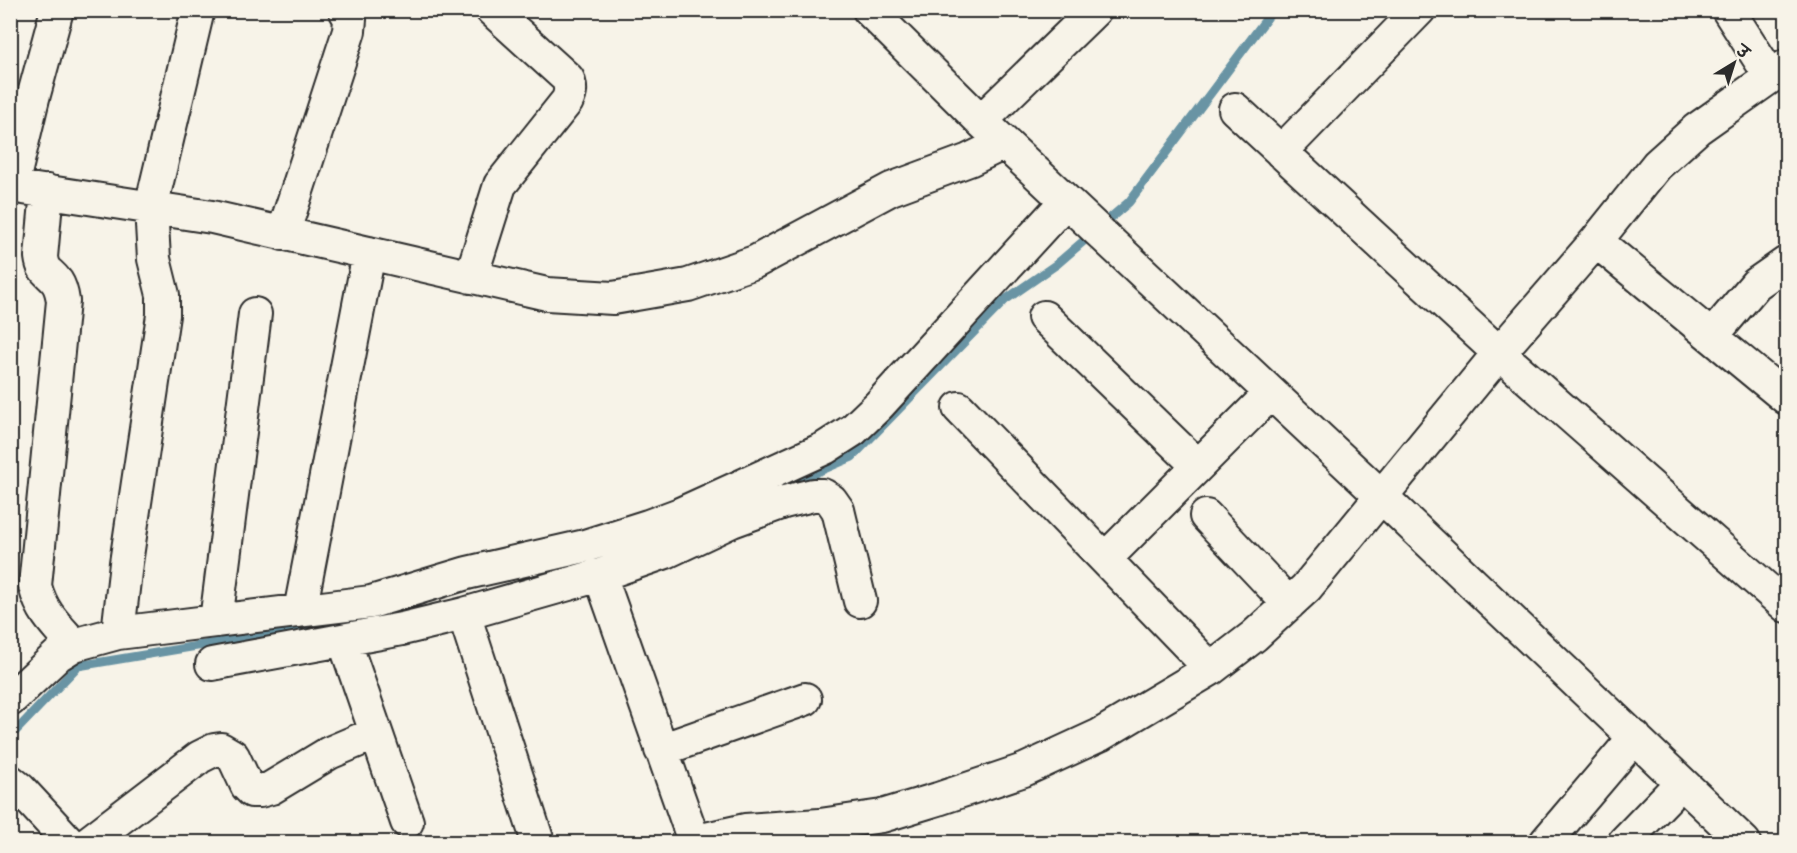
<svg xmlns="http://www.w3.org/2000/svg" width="1797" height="853" viewBox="0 0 1797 853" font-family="Mynerve,'Playpen Sans Deva',sans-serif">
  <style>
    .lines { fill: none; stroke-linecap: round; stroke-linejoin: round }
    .stream { stroke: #6994a4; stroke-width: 9 }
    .minor-casing { stroke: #2b2b2b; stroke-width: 36 }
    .minor { stroke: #f7f3e8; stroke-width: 32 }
  </style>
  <rect width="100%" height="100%" fill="#f7f3e8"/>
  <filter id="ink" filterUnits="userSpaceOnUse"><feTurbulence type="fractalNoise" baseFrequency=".0167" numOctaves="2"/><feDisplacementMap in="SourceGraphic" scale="12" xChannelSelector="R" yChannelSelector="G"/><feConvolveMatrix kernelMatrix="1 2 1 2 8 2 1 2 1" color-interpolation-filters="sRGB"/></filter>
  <g filter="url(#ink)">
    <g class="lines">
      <!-- stream -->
      <path class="stream" d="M777,489L852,457L1005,300L1057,264L1129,202L1273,10
        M10,737L78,666L352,620"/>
      <!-- minor casing -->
      <g class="minor-casing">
        <path id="minor" d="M869,10L981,121L1381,496L1744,842
          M1728,10L1771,77
          M1235,109L1499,353L1786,606
          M981,121L1095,10
          M1281,152L1419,10
          M10,186L212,217L547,294L613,298L688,285L755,262L891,189L969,160L1004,143
          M12,186L33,98L57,10
          M47,191L41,257C43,273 49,271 57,282C61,288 62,294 63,301L35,586C42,613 56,625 74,645
          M283,234L349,31L350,19L345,10
          M1596,241L1786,398
          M471,277L500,185L567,101C571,93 571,88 568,79L492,10
          M1044,317L1198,466
          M1712,336L1756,284L1786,263
          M959,408L1211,669
          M1206,516L1289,604
          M1105,559L1271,393
          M600,575L694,841
          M300,611L369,253
          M464,614L538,842
          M216,621L255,314
          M118,633L126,563L163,315V295L154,259L151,207L198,10
          M344,640L407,822
          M212,664L402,629L464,614L600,575L666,552L732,521L784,502L813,495H823L831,500L838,510L860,601
          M10,700L58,655L74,645L118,633L371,602L467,573L585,546L648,526L680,514L825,448L853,430L879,405L1066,201
          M661,750L805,699
          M10,781L20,789L69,842
          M89,842L200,757L214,750L221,749L233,756L247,786L252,791H260L271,788L329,753L376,733
          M692,842L745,830L820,825L882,816L938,799L1024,770L1100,735L1211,669L1254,636L1306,588L1499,353L1596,241L1657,165L1697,129L1786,66
          M1546,842L1635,737
          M1624,842L1681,783"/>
      </g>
      <!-- minor -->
      <use href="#minor" class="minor"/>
    </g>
  </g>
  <!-- margin -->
  <rect width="1797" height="853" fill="none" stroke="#f7f3e8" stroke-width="36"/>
  <rect x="18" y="18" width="1761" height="817" fill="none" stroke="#2b2b2b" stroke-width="2" filter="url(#ink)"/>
  <!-- north arrow -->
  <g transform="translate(1734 63) rotate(38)" stroke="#f7f3e8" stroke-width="4.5" paint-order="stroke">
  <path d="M0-4.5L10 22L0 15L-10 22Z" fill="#2b2b2b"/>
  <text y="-9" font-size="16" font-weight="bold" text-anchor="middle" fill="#2b2b2b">उ</text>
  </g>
</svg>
